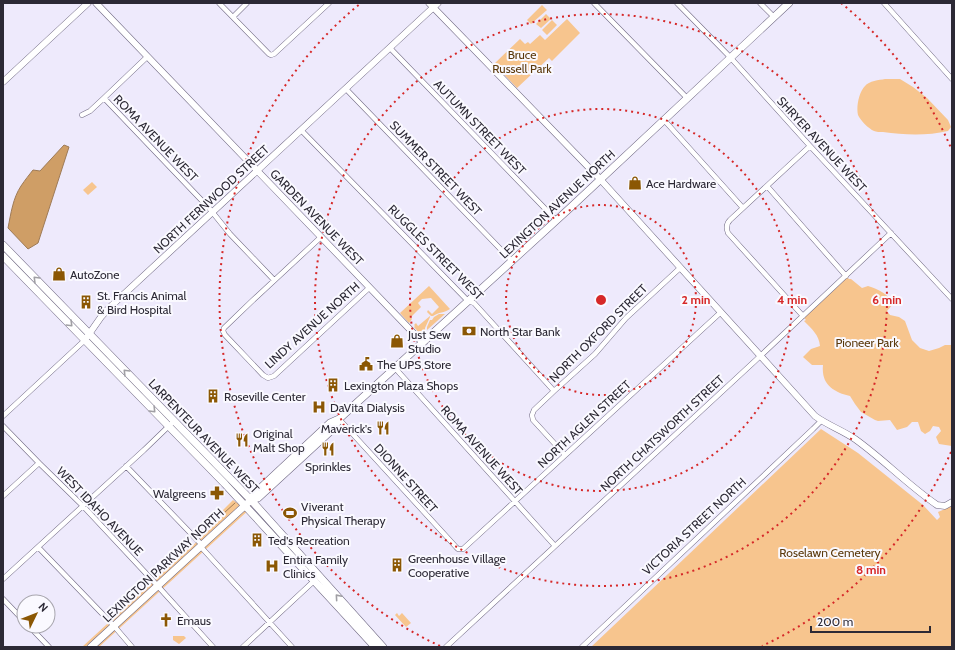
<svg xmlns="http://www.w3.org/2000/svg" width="955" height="650" viewBox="0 0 955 650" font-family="Cabin,sans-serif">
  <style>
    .green { fill: #f7c58e }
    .water { fill: #cf9e66; stroke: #9e7b57 }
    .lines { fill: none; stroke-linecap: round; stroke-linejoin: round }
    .stream { stroke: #9e7b57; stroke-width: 1 }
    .minor-casing { stroke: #706983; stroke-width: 5.5 }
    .tertiary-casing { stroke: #706983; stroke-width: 7 }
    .secondary-casing { stroke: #706983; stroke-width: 8 }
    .minor { stroke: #fff; stroke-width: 4.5 }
    .tertiary { stroke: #fff; stroke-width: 6 }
    .secondary { stroke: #fff; stroke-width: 7 }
    .oneway { stroke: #a09fa4 }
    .ring { fill: none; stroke: #d62828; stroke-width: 2; stroke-dasharray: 2 4 }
    .labels { text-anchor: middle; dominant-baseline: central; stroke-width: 4; stroke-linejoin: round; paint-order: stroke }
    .park-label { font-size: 12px; fill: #5b390c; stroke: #faf9ff }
    .street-label { font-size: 12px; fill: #2c2935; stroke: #faf9ff }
    .poi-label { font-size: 12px; fill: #2c2935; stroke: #faf9ff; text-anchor: start }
    .centre { fill: #d62828; stroke: #faf9ff; stroke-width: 2 }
    .ring-label { font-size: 12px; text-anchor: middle; font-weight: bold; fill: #d62828; stroke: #faf9ff; stroke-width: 4; stroke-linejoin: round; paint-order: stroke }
  </style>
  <rect width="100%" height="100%" fill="#eeeafc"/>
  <!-- green -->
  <path class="green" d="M542,5L547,10L531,24L527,20Z
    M546,14L551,19L541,28L536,24Z
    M567,19L580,33L552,61L549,58L517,88L494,64L520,39L525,44L528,42L530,44L540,35L545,40Z
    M552,20L557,25L547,35L542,30Z
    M885,79H900L913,87L927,98L948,120L951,127L948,131C927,136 904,135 883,132C880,132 876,132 874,131C869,129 860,120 858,115C856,107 859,92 865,86C869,81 879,80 885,79Z
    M92,182L97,187L88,195L83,190Z
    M847,277L849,279H851L862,288L868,286C878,289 889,294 893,304L887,311L890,315L899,317L905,321L912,340L920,348L929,351L939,348L945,345H952V446L939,444L936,437L941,431L939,427L933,426L930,431L925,434L921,431L918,422H912L907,427L897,430L890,420L878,421L875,420L861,412L855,404L850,396C834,392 821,385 823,365H812L803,357L811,349L820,346C819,335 812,329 804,321L806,320L804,318Z
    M429,286L450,309C444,313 439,312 433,316H431L427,312L428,310L432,314L439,307L431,298L422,299L418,303L421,307L411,317L412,319L409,323L400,313Z
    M439,314H445L427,330V327L430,320H432L434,317Z
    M430,316V317L425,328V332L422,334H420L414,327L415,326L414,325L416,323L418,326Z
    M821,429L858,453L923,505L937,520L940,517L938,512L952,506V647H591Z
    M243,498L252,507L99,647H82L203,536L223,516L218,515L233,500L237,503Z
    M397,613L399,616L402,613L411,623L406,627L395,615Z
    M173,636H184L186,638L179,644L173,640Z"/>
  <!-- water -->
  <path class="water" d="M64,145L69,147L38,243L28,249L8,228C11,213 13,198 21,186C25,180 29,175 33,170L40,171Z"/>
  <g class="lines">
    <!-- stream -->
    <path class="stream" d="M224,513L235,503"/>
    <!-- minor casing -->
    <g class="minor-casing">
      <path id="minor" d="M219,3L269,54L271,55L274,54L329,3
        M594,3L687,98
        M677,3L730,57L810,146L952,299
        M760,3L774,17
        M884,3L952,79
        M233,17L247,3
        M390,48L556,220
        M346,89L512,261
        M104,98L209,208L230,234L274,280
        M82,115L90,111L104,98L147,57
        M664,120L743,208
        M301,130L468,301L474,303L554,391
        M767,186L846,276
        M321,237L251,302L224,328L223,331L225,335L263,375L268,378L274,376L369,288
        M803,316L728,233C726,228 726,224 730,220L810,146
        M395,368L555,546
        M3,416L85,340
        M339,419L456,547L458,549H463L720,313
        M3,426L39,463L83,506L155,583L213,647
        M565,455L533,420L532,415L534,410L554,391L595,354L626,318L680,268
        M126,466L202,545
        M3,496L39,463
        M38,547L114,626L132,647
        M201,547L292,647
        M3,579L144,450L171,424
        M3,599L24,621
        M29,626L49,647
        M243,647L315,580
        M446,647L756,360L891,233
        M582,647L813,429L821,421"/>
    </g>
    <!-- tertiary casing -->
    <g class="tertiary-casing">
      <path id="tertiary" d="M96,3L422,342
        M429,3L600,179L815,416C827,425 842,430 855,439C883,459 908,485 937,505L945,506L952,502
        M3,82L88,3
        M87,337L101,317L109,308L438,3"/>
    </g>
    <!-- secondary casing -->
    <g class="secondary-casing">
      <path id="secondary" d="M3,245L251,500L383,647
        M3,256L225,484L375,647
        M251,500L258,498L334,428L339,419L571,207L789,3
        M91,647L251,500L254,494L330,423L339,419"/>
    </g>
    <!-- minor -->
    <use href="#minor" class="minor"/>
    <!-- tertiary -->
    <use href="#tertiary" class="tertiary"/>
    <!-- secondary -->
    <use href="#secondary" class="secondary"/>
  </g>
  <!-- one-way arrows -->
  <defs><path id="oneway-chevron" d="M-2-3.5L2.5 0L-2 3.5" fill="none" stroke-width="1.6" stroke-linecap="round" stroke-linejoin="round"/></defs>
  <g class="oneway">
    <use href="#oneway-chevron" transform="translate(36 279) rotate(-135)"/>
    <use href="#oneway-chevron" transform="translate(70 324) rotate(45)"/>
    <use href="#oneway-chevron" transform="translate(126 372) rotate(-134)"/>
    <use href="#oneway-chevron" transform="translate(153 410) rotate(46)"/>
    <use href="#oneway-chevron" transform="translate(338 597) rotate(-131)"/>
  </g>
  <!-- distance rings -->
  <g class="ring">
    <circle cx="601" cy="300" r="95"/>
    <circle cx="601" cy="300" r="191"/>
    <circle cx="601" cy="300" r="286"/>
    <path d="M951 452A382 382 0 0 1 762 646M440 646A382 382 0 0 1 361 3M841 3A382 382 0 0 1 951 148"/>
  </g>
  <!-- icons -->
  <defs>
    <g id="shop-bare" transform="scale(1.08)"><path d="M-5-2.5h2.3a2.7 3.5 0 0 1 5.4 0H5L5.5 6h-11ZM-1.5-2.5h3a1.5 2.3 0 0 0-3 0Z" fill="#8b5704" stroke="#faf9ff" stroke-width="2.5" paint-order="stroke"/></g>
    <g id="building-bare" transform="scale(1.08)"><path d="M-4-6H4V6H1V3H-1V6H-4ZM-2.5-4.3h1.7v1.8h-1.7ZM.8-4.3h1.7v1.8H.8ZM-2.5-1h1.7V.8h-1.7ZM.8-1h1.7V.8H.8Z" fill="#8b5704" stroke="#faf9ff" stroke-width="2.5" paint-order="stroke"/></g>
    <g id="bank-bare" transform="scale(1.08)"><path d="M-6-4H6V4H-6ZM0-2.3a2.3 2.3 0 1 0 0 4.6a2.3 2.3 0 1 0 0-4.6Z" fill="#8b5704" stroke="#faf9ff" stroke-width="2.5" paint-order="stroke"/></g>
    <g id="civic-bare" transform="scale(1.08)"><path d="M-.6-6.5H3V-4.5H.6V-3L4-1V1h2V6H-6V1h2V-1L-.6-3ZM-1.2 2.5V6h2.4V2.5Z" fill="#8b5704" stroke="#faf9ff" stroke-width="2.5" paint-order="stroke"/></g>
    <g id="hospital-bare" transform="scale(1.08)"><path d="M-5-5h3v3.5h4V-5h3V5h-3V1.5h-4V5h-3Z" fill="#8b5704" stroke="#faf9ff" stroke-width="2.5" paint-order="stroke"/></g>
    <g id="restaurant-bare" transform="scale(1.08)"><path d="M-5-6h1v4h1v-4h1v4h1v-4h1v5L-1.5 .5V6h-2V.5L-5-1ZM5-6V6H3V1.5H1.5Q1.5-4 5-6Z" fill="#8b5704" stroke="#faf9ff" stroke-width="2.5" paint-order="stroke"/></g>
    <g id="pharmacy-bare" transform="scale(1.08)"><path d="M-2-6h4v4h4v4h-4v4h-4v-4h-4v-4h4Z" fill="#8b5704" stroke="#faf9ff" stroke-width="2.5" paint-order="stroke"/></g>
    <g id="stadium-bare" transform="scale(1.08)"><path d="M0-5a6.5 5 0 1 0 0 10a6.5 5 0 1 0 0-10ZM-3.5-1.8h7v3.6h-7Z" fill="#8b5704" stroke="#faf9ff" stroke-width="2.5" paint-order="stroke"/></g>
    <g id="church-bare" transform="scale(1.08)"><path d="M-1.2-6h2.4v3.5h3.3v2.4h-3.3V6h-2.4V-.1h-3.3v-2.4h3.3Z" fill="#8b5704" stroke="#faf9ff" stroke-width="2.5" paint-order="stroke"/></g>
  </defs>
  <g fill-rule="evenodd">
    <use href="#shop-bare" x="635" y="183"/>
    <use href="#shop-bare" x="59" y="274"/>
    <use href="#building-bare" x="86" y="302"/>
    <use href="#bank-bare" x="469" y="331"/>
    <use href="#shop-bare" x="397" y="341"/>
    <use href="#civic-bare" x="366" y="364"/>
    <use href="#building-bare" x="333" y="385"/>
    <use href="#building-bare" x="213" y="396"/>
    <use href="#hospital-bare" x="319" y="407"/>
    <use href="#restaurant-bare" x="383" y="428"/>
    <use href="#restaurant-bare" x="242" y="440"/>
    <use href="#restaurant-bare" x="328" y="449"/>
    <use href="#pharmacy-bare" x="217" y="493"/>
    <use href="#stadium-bare" x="290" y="513"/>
    <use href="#building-bare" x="257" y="540"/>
    <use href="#building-bare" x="397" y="565"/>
    <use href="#hospital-bare" x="272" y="566"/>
    <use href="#church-bare" x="166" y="620"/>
  </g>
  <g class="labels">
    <!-- park labels -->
    <g class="park-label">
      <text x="522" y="54">Bruce<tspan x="522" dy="14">Russell Park</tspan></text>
      <text x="867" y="342">Pioneer Park</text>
      <text x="830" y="552">Roselawn Cemetery</text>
    </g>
    <!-- street labels -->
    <g class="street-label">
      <text transform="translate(480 127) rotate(46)">AUTUMN STREET WEST</text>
      <text transform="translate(156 138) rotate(46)">ROMA AVENUE WEST</text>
      <text transform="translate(822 144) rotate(47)">SHRYER AVENUE WEST</text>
      <text transform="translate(436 168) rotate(46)">SUMMER STREET WEST</text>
      <text transform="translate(211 199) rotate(-43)">NORTH FERNWOOD STREET</text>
      <text transform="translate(557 204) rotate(-43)">LEXINGTON AVENUE NORTH</text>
      <text transform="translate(317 217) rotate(46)">GARDEN AVENUE WEST</text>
      <text transform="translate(436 252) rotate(45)">RUGGLES STREET WEST</text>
      <text transform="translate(312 325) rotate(-42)">LINDY AVENUE NORTH</text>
      <text transform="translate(598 333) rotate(-45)">NORTH OXFORD STREET</text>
      <text transform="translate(584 424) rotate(-43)">NORTH AGLEN STREET</text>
      <text transform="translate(662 433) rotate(-43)">NORTH CHATSWORTH STREET</text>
      <text transform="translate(204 436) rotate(46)">LARPENTEUR AVENUE WEST</text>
      <text transform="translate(482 450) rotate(48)">ROMA AVENUE WEST</text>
      <text transform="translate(406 478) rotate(48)">DIONNE STREET</text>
      <text transform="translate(100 511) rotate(46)">WEST IDAHO AVENUE</text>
      <text transform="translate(694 526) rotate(-43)">VICTORIA STREET NORTH</text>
      <text transform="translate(163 565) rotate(-43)">LEXINGTON PARKWAY NORTH</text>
    </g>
    <!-- poi labels -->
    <g class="poi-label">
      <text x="646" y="183">Ace Hardware</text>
      <text x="70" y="274">AutoZone</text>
      <text x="97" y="295">St. Francis Animal<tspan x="97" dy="14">&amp; Bird Hospital</tspan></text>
      <text x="480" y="331">North Star Bank</text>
      <text x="408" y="334">Just Sew<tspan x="408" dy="14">Studio</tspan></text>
      <text x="377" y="364">The UPS Store</text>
      <text x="344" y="385">Lexington Plaza Shops</text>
      <text x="224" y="396">Roseville Center</text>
      <text x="330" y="407">DaVita Dialysis</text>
      <text x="372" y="428" text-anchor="end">Maverick's</text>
      <text x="253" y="433">Original<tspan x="253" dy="14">Malt Shop</tspan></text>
      <text x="328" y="466" text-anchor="middle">Sprinkles</text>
      <text x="206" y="493" text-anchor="end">Walgreens</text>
      <text x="301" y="506">Viverant<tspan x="301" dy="14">Physical Therapy</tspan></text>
      <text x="268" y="540">Ted's Recreation</text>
      <text x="408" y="558">Greenhouse Village<tspan x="408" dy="14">Cooperative</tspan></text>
      <text x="283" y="559">Entira Family<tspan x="283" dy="14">Clinics</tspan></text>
      <text x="177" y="620">Emaus</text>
    </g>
  </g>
  <circle cx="601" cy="300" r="6" class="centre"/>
  <g class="ring-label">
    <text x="696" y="304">2 min</text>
    <text x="792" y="304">4 min</text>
    <text x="887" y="304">6 min</text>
    <text x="871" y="574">8 min</text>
  </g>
  <!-- border -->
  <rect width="955" height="650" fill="none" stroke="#2c2935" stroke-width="8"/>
  <!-- north arrow -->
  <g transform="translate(36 614) rotate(47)"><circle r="19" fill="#faf9ff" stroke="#a8a6ae"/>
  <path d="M0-3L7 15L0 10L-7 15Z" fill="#8b5704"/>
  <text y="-6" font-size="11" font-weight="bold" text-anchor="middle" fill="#2c2935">N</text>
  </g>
  <!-- scale -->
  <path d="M811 626v6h119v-6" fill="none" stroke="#2c2935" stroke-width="2"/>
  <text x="817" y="626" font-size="12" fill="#2c2935" stroke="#faf9ff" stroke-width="3" paint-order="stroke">200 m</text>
</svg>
